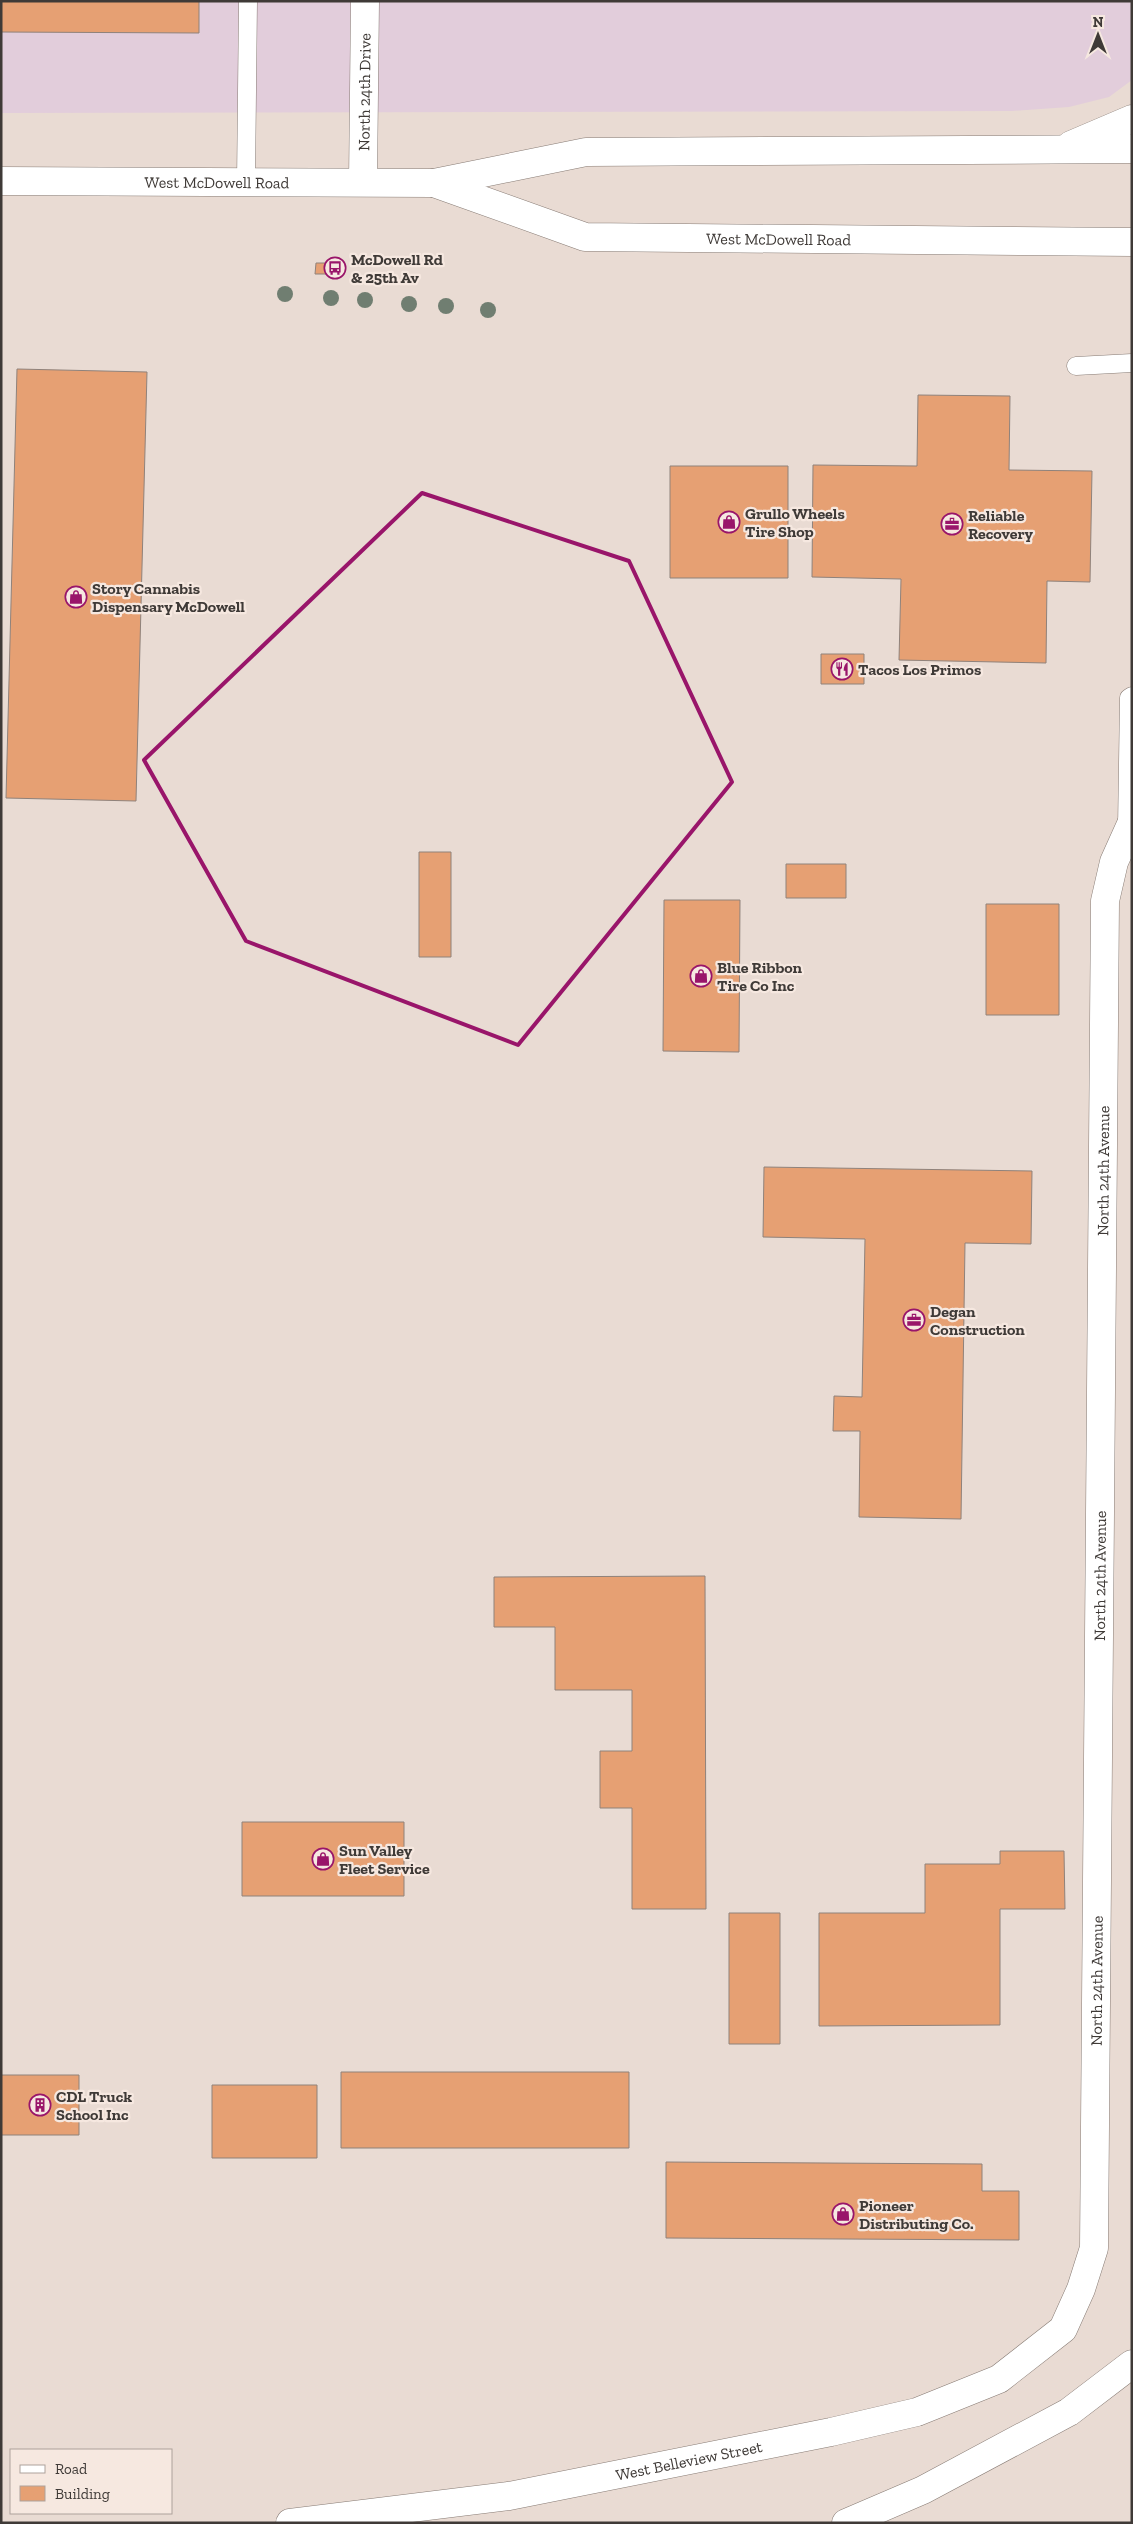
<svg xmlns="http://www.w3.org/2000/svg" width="1133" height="2524" viewBox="0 0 1133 2524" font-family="'Zilla Slab',serif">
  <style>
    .industrial { fill: #e2cddb }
    .building { fill: #e6a073; stroke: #8f827b }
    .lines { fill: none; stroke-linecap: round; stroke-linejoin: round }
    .service-casing { stroke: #877b74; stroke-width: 19 }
    .minor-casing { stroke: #877b74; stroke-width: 29 }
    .primary-casing { stroke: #877b74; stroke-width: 29 }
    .motorway-casing { stroke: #877b74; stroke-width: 29 }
    .service { stroke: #fff; stroke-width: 18 }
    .minor { stroke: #fff; stroke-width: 28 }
    .primary { stroke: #fff; stroke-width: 28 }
    .motorway { stroke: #fff; stroke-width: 28 }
    .tree { fill: #707e71 }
    .marked { fill: none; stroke: #99156a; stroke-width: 4; stroke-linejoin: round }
    .labels { text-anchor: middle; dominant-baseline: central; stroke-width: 4.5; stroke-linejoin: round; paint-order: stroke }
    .street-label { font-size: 16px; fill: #3f3a37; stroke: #f6e8e0 }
    .poi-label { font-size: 16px; font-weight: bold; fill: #3f3a37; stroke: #f6e8e0; text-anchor: start }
  </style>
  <rect width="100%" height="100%" fill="#e9dbd3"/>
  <!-- industrial -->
  <path class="industrial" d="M1,1H1132V80L1109,97L1069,107L1012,111L1,113Z"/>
  <!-- building -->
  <path class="building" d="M1,1H199V33L1,32Z
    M316,263H339V274H315Z
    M17,369L147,372L136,801L6,798Z
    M918,395L1010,396L1009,470L1092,471L1090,582L1047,581L1046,663L899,660L901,579L812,577L813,465L917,466Z
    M670,466H788V578H670Z
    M821,654H864V684H821Z
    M419,852H451V957H419Z
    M786,864H846V898H786Z
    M664,900H740L739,1052L663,1051Z
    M986,904H1059V1015H986Z
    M764,1167L1032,1171L1031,1244L965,1243L961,1519L859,1517L860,1431H833L834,1396L862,1397L865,1239L763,1237Z
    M705,1576L706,1909H632V1808H600V1751H632V1690H555V1627H494V1577Z
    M242,1822H404V1896H242Z
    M1000,1851H1064L1065,1909H1000V2025L819,2026V1913H925V1864H1000Z
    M729,1913H780V2044H729Z
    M341,2072H629V2148H341Z
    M1,2075H79V2135H1Z
    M212,2085H317V2158H212Z
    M666,2162L982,2164V2191H1019V2240L666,2238Z"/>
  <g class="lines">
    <!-- service casing -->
    <g class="service-casing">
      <path id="service" d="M246,182L248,1
        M1076,366L1132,363
        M1127,829L1129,698L1132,696"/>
    </g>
    <!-- minor casing -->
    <g class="minor-casing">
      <g id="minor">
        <path id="s1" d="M363,182L365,1"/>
        <path id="s2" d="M290,2523L509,2496L831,2432L917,2412L999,2379L1063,2329L1081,2289L1094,2248L1105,901L1114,862L1132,822"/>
      </g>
    </g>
    <!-- primary casing -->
    <g class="primary-casing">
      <g id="primary">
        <path d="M1071,145L1132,119"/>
        <path id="s3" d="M1,181L434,183L586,152L1132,149"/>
        <path id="s4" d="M434,183L585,237L1132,242"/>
      </g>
    </g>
    <!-- motorway casing -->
    <g class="motorway-casing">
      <path id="motorway" d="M846,2523L923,2490L1069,2412L1132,2364"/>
    </g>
    <!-- service -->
    <use href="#service" class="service"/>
    <!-- minor -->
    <use href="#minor" class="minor"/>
    <!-- primary -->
    <use href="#primary" class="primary"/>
    <!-- motorway -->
    <use href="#motorway" class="motorway"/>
  </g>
  <!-- trees -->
  <g class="tree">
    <circle cx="285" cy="294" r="8"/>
    <circle cx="331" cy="298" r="8"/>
    <circle cx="365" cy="300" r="8"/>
    <circle cx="409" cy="304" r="8"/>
    <circle cx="446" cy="306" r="8"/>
    <circle cx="488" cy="310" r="8"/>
  </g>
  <!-- marked area -->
  <path class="marked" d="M422,493L629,561L732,782L518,1045L246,941L144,760Z"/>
  <!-- icons -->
  <defs>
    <g id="bus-ring" transform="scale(1.125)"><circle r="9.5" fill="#f6e8e0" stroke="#99156a" stroke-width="1.5"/><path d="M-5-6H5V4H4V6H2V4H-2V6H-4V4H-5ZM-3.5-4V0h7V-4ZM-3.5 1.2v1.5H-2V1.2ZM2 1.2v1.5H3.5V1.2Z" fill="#99156a"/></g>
    <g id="shop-ring" transform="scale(1.125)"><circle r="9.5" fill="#f6e8e0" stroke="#99156a" stroke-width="1.5"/><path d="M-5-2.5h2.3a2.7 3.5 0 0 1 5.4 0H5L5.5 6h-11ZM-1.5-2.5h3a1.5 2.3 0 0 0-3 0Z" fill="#99156a"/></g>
    <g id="office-ring" transform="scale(1.125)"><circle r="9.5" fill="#f6e8e0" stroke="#99156a" stroke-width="1.5"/><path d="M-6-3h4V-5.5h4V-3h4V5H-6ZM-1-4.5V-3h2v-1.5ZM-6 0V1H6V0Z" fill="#99156a"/></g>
    <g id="restaurant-ring" transform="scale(1.125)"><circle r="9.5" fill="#f6e8e0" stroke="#99156a" stroke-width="1.5"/><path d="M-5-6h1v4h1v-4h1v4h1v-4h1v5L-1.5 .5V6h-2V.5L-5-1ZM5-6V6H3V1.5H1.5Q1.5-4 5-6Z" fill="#99156a"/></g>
    <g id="building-ring" transform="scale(1.125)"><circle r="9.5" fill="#f6e8e0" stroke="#99156a" stroke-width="1.5"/><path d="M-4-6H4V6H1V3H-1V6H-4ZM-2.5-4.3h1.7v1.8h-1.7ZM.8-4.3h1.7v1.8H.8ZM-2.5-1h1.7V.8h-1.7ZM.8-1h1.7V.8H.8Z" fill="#99156a"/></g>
  </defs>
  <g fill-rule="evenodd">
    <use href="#bus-ring" x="335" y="268"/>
    <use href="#shop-ring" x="729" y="522"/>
    <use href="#office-ring" x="952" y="524"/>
    <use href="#shop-ring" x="76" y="597"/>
    <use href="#restaurant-ring" x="842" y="669"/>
    <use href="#shop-ring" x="701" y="976"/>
    <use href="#office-ring" x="914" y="1320"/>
    <use href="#shop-ring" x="323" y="1859"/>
    <use href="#building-ring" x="40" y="2105"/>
    <use href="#shop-ring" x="843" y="2214"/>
  </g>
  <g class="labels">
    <!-- street labels -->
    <g class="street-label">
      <text stroke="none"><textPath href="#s1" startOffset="90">North 24th Drive</textPath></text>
      <text stroke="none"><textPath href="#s3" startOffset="216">West McDowell Road</textPath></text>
      <text stroke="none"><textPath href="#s4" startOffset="354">West McDowell Road</textPath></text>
      <text stroke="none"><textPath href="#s2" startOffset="1971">North 24th Avenue</textPath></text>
      <text stroke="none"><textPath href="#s2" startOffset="1566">North 24th Avenue</textPath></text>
      <text stroke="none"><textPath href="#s2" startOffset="1161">North 24th Avenue</textPath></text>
      <text stroke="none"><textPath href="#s2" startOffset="404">West Belleview Street</textPath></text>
    </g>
    <!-- poi labels -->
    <g class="poi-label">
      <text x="351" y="259">McDowell Rd<tspan x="351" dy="18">&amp; 25th Av</tspan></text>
      <text x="745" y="513">Grullo Wheels<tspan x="745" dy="18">Tire Shop</tspan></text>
      <text x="968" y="515">Reliable<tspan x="968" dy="18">Recovery</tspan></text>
      <text x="92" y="588">Story Cannabis<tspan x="92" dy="18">Dispensary McDowell</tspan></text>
      <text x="858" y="669">Tacos Los Primos</text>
      <text x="717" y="967">Blue Ribbon<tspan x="717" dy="18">Tire Co Inc</tspan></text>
      <text x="930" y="1311">Degan<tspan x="930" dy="18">Construction</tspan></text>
      <text x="339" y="1850">Sun Valley<tspan x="339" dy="18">Fleet Service</tspan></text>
      <text x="56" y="2096">CDL Truck<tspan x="56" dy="18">School Inc</tspan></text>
      <text x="859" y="2205">Pioneer<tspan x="859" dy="18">Distributing Co.</tspan></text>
    </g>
  </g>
  <!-- border -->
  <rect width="1133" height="2524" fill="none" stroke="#3f3a37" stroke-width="5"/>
  <!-- legend -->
  <rect x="10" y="2449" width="162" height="65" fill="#f6e8e0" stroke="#ada29c"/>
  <rect x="20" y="2465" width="25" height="8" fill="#ffffff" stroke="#ada29c"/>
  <text x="55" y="2474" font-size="15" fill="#3f3a37">Road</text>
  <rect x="20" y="2486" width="25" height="15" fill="#e6a073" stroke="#ada29c"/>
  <text x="55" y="2499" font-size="15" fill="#3f3a37">Building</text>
  <!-- north arrow -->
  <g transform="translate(1098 35)" stroke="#f6e8e0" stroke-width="4" paint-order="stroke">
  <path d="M0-4L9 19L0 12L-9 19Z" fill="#3f3a37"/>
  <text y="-8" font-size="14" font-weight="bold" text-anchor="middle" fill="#3f3a37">N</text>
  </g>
</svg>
